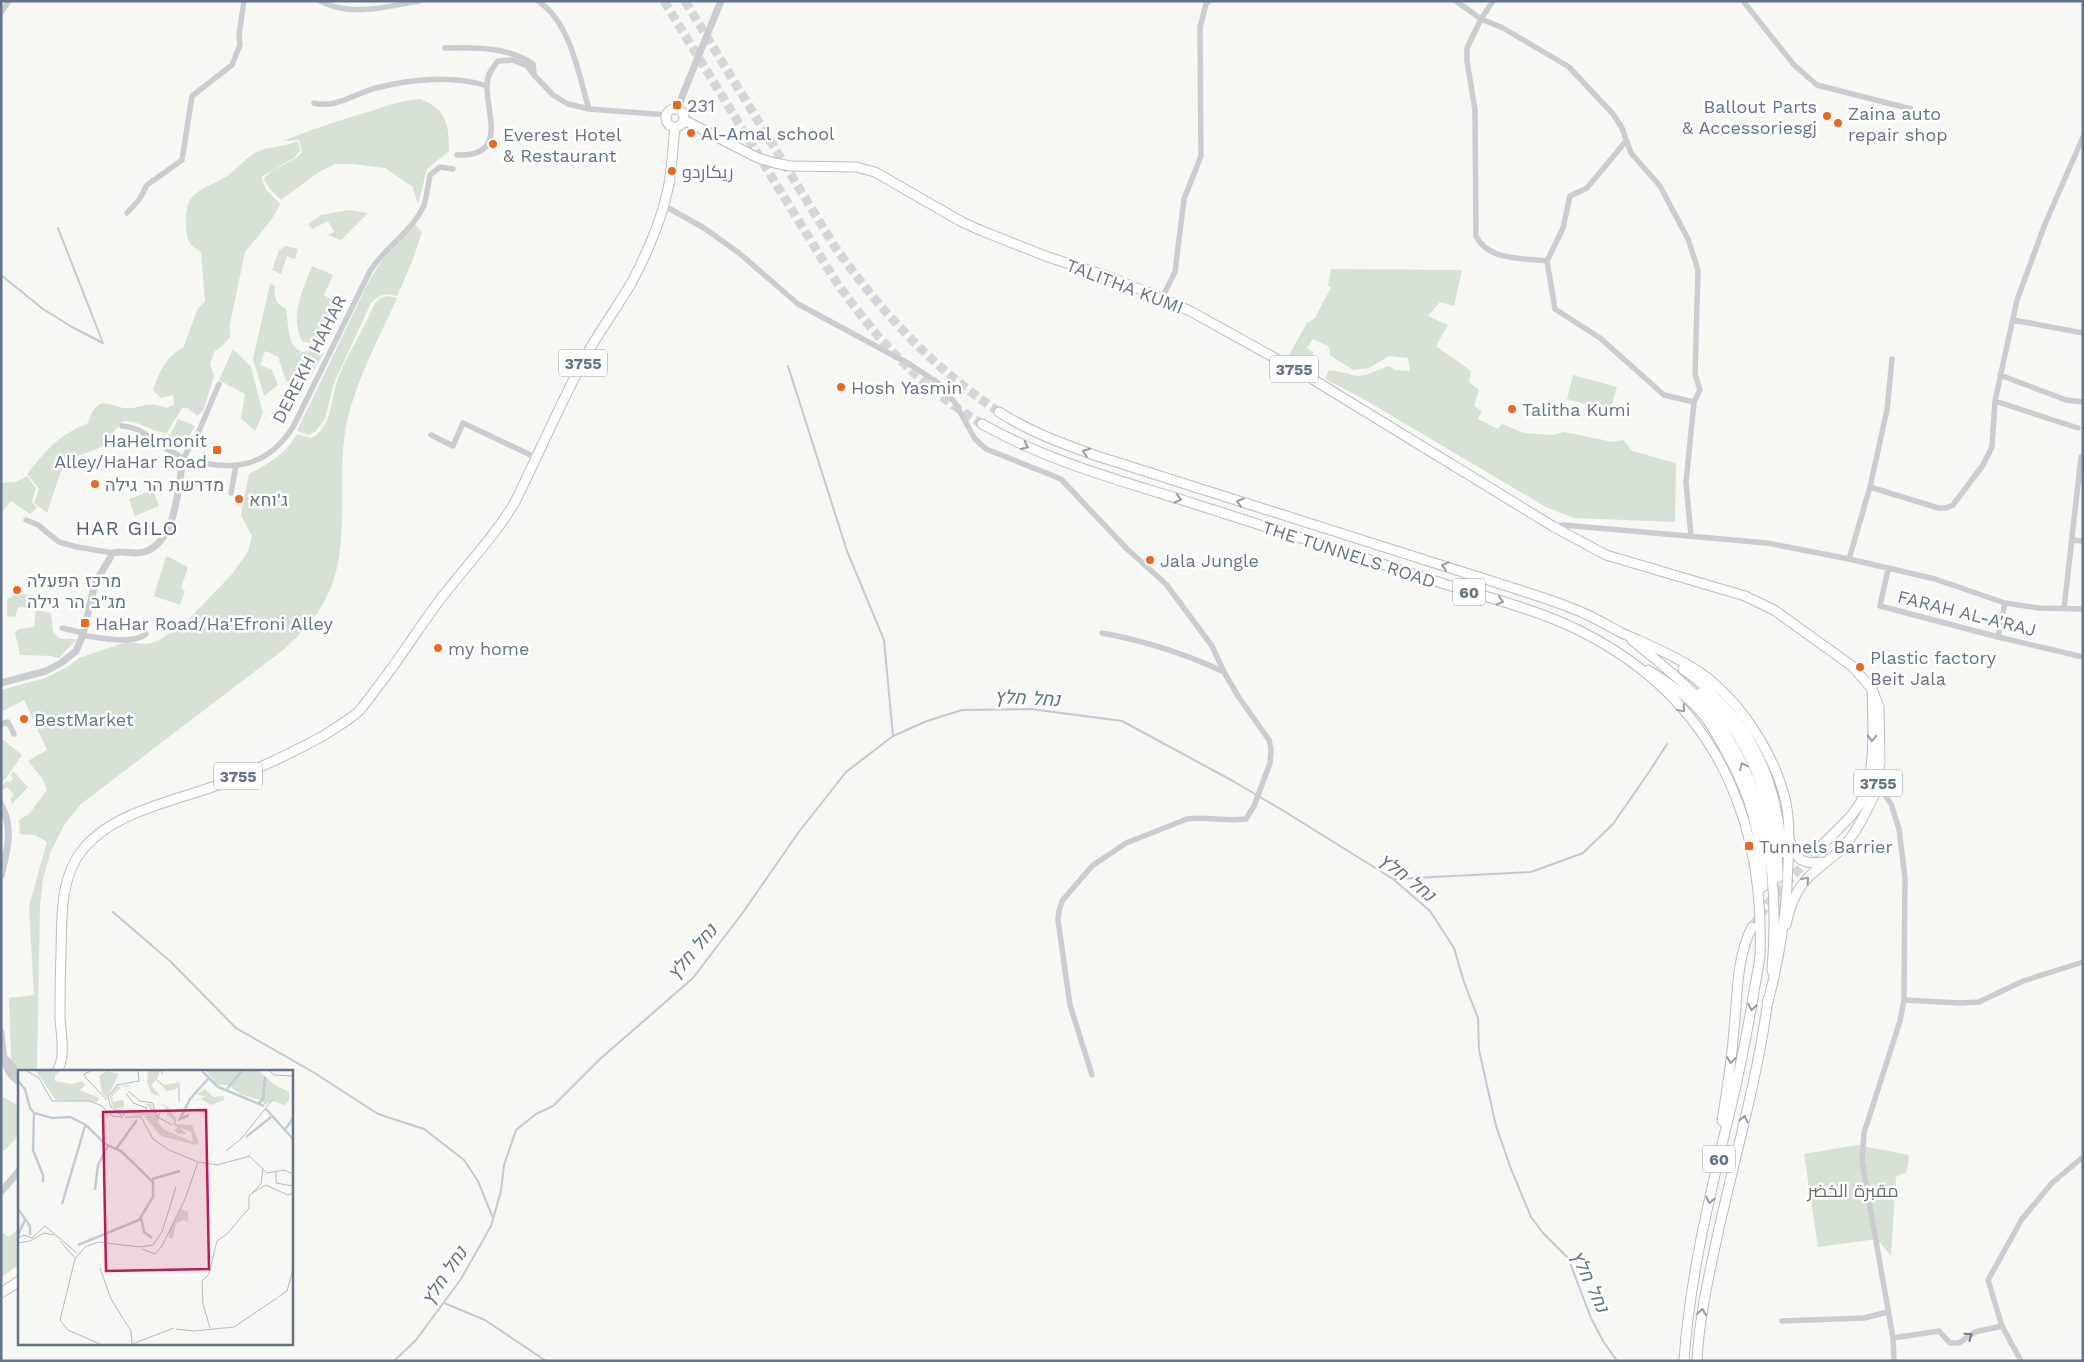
<svg xmlns="http://www.w3.org/2000/svg" width="2084" height="1362" viewBox="0 0 2084 1362" font-family="'Work Sans',Cairo,Heebo,sans-serif">
  <style>
    .green { fill: #d7e0d5 }
    .lines { fill: none; stroke-linecap: round; stroke-linejoin: round }
    .stream { stroke: #c1cbd2; stroke-width: 2 }
    .trunk-tunnel { stroke: #d2d6d9; stroke-width: 9; stroke-dasharray: 9 4.5; stroke-linecap: butt }
    .primary-casing { stroke: #babdc2; stroke-width: 11 }
    .trunk-casing { stroke: #b9bcc0; stroke-width: 11 }
    .minor { stroke: #caccd0; stroke-width: 5.5 }
    .tertiary { stroke: #caccd0; stroke-width: 7 }
    .primary { stroke: #fff; stroke-width: 9 }
    .trunk { stroke: #fff; stroke-width: 9 }
    .oneway { stroke: #929dab }
    .oneway2 { stroke: #6e7c8e }
    .poi-dot { fill: #f0661c; stroke: #fff; stroke-width: 2 }
    .labels { text-anchor: middle; dominant-baseline: central; stroke-width: 5; stroke-linejoin: round; paint-order: stroke }
    .shield { fill: #fff; stroke: #929dab; stroke-width: 1 }
    .shield-label { font-size: 16px; font-weight: bold; fill: #647387 }
    .poi-label { font-size: 18px; fill: #647387; stroke: #fff; text-anchor: start }
    .street-label { font-size: 18px; fill: #647387; stroke: #fff }
    .park-label { font-size: 18px; fill: #62795f; stroke: #fff }
    .water-label { font-size: 19px; font-style: italic; fill: #607683; stroke: #fff }
    .quarter-label { font-size: 20px; letter-spacing: 1px; fill: #535e6c; stroke: #fff }
    .inset-river { fill: none; stroke: #c1cbd2; stroke-width: 2.5 }
    .inset-road { fill: none; stroke: #b3bac2; stroke-width: 1 }
    .view { fill: #c2185b; fill-opacity: 0.15; stroke: #c2185b; stroke-width: 2.5 }
    .inset-edge { fill: none; stroke: #647387; stroke-width: 2.5 }
  </style>
  <rect width="100%" height="100%" fill="#f7f7f4"/>
  <!-- green -->
  <path class="green" d="M420,99C447,109 449,125 449,151L427,169L418,205L413,187L385,168L352,164H335L319,172L281,200L269,188L264,179C273,166 292,165 302,152L299,140L283,141C313,129 343,119 374,110C390,105 404,100 420,99Z
    M298,141L300,151L294,158L261,177L266,189L280,204L272,219L245,252L230,324V337L222,346L215,351L210,363L214,376L204,409L198,416L187,408H182L167,433C149,431 143,422 124,421L114,431L108,443L97,449L69,459L60,474L47,513L34,503L39,489L27,474C44,453 60,433 87,424C90,418 93,407 100,404C108,402 116,407 123,408C142,410 145,399 166,408L174,405L173,395L161,398L153,390C159,374 166,355 183,348L198,308L205,302L201,252C187,244 187,239 186,224C185,190 200,192 224,178C236,171 244,158 257,152C270,146 285,147 298,141Z
    M349,210L368,213L341,240L328,235L334,232L328,221L312,229L308,224L321,215Z
    M414,224L422,232L412,262L397,296C385,293 380,294 371,303L334,383L325,419L316,431L309,435L297,431L369,281L390,248Z
    M286,246L298,249L295,259L287,256L281,274L272,270L279,250Z
    M312,266L333,275L324,295L337,303L318,343H308L302,341C289,315 303,291 312,266Z
    M1331,269L1462,270L1454,306L1440,302L1428,316L1448,325L1436,346L1471,371L1469,382L1479,390L1474,406L1482,411L1478,419L1498,429L1502,424L1524,433L1552,435L1564,432L1613,442L1623,440L1632,451L1676,463L1675,522L1574,518L1546,507L1360,397L1325,379L1329,370C1339,371 1344,373 1353,375C1364,378 1377,370 1388,366L1396,370L1410,371L1408,358L1389,356L1369,368L1353,370L1330,355L1329,347L1313,339L1307,348L1314,352L1306,367L1288,357L1307,323L1315,318L1331,287L1328,286Z
    M270,284L275,286C274,298 275,303 286,309C289,323 286,346 302,352L312,350L324,353L311,376L304,372L298,377L295,382L286,381L278,357L265,351L260,365L272,370L278,385L264,396L253,359Z
    M387,296L397,298C379,338 357,378 347,421C335,476 353,548 326,598C316,618 300,635 283,650L81,804L64,825L51,851L43,878L40,906L37,1071H21L14,1064L11,1058L9,998L34,995L29,906L47,842L35,835L20,834L19,820L29,814L47,790L42,778L28,761L47,750L24,700L1,712V690L45,678L67,667L79,658L126,642L147,644L158,641L187,621L232,574L248,552L252,536L241,515L249,474C270,462 284,456 297,434L311,438C333,427 330,401 337,381C343,363 353,348 361,332C367,322 370,310 377,301C380,298 383,297 387,296Z
    M233,349L251,367L263,413L255,431L241,418L245,394L219,380Z
    M1573,375L1617,387L1610,411L1567,399Z
    M178,419L195,426L184,445L169,437Z
    M27,476L36,488L32,502L37,508L30,514L11,501L1,514V483L15,482Z
    M153,490L159,506L135,516L129,499Z
    M166,556C174,559 180,564 188,567L181,588L185,591L180,605L154,596Z
    M17,594L32,595V608L19,607L17,610L15,617L7,616V599Z
    M36,610L51,613L53,633L61,639H77L59,658L51,656L20,655L15,632L19,629L34,627Z
    M1,738L22,755L1,785Z
    M13,771L28,787L12,804L10,799L14,794L7,787L1,791V786L7,781L10,782L13,778L11,776Z
    M1,1093L3,1097L19,1106V1135L1,1154Z
    M1857,1145L1909,1155L1907,1172L1896,1177L1891,1256L1877,1239L1818,1247L1804,1154Z
    M19,1229V1265L1,1277V1231L8,1237Z"/>
  <g class="lines">
    <!-- stream -->
    <path class="stream" d="M1,275L43,309L72,327L103,343L58,228
      M788,366L847,551L884,640L893,736
      M1395,879L1531,872L1583,853L1613,824L1649,772L1667,744
      M113,912L171,962L236,1028L313,1072L378,1114L424,1129L464,1160L478,1181L493,1218
      M444,1303L485,1320L546,1361
      M394,1361L416,1340L461,1279L491,1226L501,1191L504,1165L516,1130L536,1114L553,1106L600,1059L693,978L744,911L798,833L846,772L893,736L927,721L962,710L1031,709L1122,721L1233,781L1287,813L1393,879L1430,911L1454,948L1464,982L1478,1018L1479,1050L1496,1126L1511,1169L1531,1217L1543,1233L1568,1258L1591,1318L1603,1341L1617,1361"/>
    <!-- trunk-tunnel -->
    <path class="trunk-tunnel" d="M664,1L833,277C875,338 918,385 982,424
      M685,1L835,247C882,313 931,366 999,412
      M1752,927L1770,901L1815,852"/>
    <!-- primary casing -->
    <g class="primary-casing">
      <path id="primary" d="M666 118a9 9 0 1 1 18 0a9 9 0 1 1-18 0Z
        M684,120L758,158L775,163L790,166L856,167L875,172L962,222L982,231L1048,257L1107,276L1162,298L1192,312L1309,377L1554,527L1606,555L1745,596L1774,610L1852,666L1872,689L1879,707L1880,764L1875,794C1866,812 1857,831 1844,846C1835,856 1824,863 1814,872C1798,885 1790,904 1786,925
        M1789,838C1796,861 1802,865 1826,862
        M57,1071C66,1058 61,1034 60,1019C60,998 60,977 61,955C62,919 59,877 84,848C115,811 178,800 221,784C255,770 290,754 323,736C334,729 349,720 359,711C365,704 371,696 376,689C400,659 419,627 442,597C466,566 495,536 515,502C538,455 559,407 583,361C598,333 617,308 633,280C648,251 663,216 669,184C672,165 673,146 675,127
        M1,1293L19,1281"/>
    </g>
    <!-- trunk casing -->
    <g class="trunk-casing">
      <path id="trunk" d="M999,412C1028,431 1061,443 1094,455L1510,587C1537,596 1566,604 1592,617C1602,622 1612,628 1622,633C1651,646 1683,659 1709,679C1745,708 1776,758 1786,803C1790,823 1789,844 1788,864C1787,911 1780,956 1768,1002
        M982,424C1051,463 1123,481 1198,505C1274,529 1350,553 1426,578C1473,594 1524,605 1570,626C1707,690 1765,808 1760,955C1759,967 1756,979 1754,991C1749,1025 1742,1057 1735,1090C1714,1179 1690,1270 1684,1361
        M1632,640C1655,659 1680,678 1700,700C1768,777 1780,873 1772,971
        M1683,669C1748,718 1776,772 1782,853
        M1648,670C1668,682 1686,695 1702,713C1711,723 1718,737 1724,748C1751,795 1761,833 1763,887
        M1700,693C1714,706 1728,720 1738,736C1763,776 1778,831 1778,878
        M1815,852C1830,836 1851,820 1862,800C1876,775 1873,719 1872,689
        M1722,1121C1727,1090 1732,1059 1734,1029C1738,993 1736,959 1752,927
        M1697,1361C1699,1318 1709,1275 1718,1233C1735,1156 1758,1077 1768,999"/>
    </g>
    <!-- minor -->
    <path class="minor" d="M320,1C351,17 386,7 419,1
      M538,1C571,23 578,73 589,109
      M1456,1L1481,19L1503,28L1569,67L1613,114L1622,128L1631,153L1660,186L1688,239L1698,270L1695,374L1700,390L1694,402L1686,482L1691,536
      M1493,1L1481,19L1467,48V61L1475,110L1476,236C1488,261 1523,258 1547,261
      M1743,1L1794,65L1817,85L1911,109
      M1,13L9,1
      M445,48C472,47 510,47 533,64L534,74
      M314,103C335,109 356,93 376,88C410,79 453,75 487,86
      M1626,141L1587,188L1570,196L1563,228L1547,261L1555,309L1600,338L1664,395L1694,402
      M457,155C509,157 486,114 487,85C487,75 492,68 498,61L513,60L527,66L535,76L553,95L568,104L589,109L668,115
      M663,205L704,228L739,253L798,304L911,365L934,380L945,389L955,403L975,439L986,449L1061,479L1127,549L1166,584L1212,646L1224,672L1238,696L1269,740L1271,749L1270,763L1254,806L1246,819C1226,822 1206,816 1187,819L1126,843L1092,866L1062,901L1059,911L1058,920L1070,1005L1092,1075
      M127,213L139,200L147,185L182,160L192,96L232,65L240,45L239,35L244,1
      M1162,298L1175,272L1184,199L1201,156L1200,27L1206,4L1209,1
      M2013,320L2083,333
      M2000,375L2066,400L2083,402
      M1995,401L2078,428
      M122,426C139,427 146,435 159,444C166,449 175,453 182,458C188,462 197,462 204,463C243,471 271,461 293,427L370,271C385,247 413,231 424,205C427,195 428,185 430,175L440,167L453,169
      M431,435L453,446L463,423L537,458
      M183,459L199,431L219,384
      M1870,487L1938,508H1946L1953,505L1983,465L1992,447L1995,401L2017,300L2045,224L2083,137
      M231,493L236,466
      M26,520L38,525L59,542L77,547L113,553
      M1554,527L1563,525L1767,543L1849,559L1935,579L2005,603L2039,608L2083,609
      M2072,540L2083,541
      M1849,559L1870,487L1887,410L1892,359
      M1888,569L1880,606L1998,637L2083,657
      M2064,609L2081,457
      M62,628L83,633L86,636C103,638 132,645 146,634
      M1102,633C1145,641 1184,653 1224,672
      M1998,637L2005,603
      M1,724L8,722L14,734
      M1878,785L1891,804L1899,829L1905,878L1904,1000L1900,1021L1864,1133L1862,1161L1893,1338L1894,1361
      M1904,1000L1960,1003L1979,1002L2023,981L2083,962
      M1782,1321L1864,1318L1888,1312
      M1893,1338L1939,1331L1950,1343H1959L1975,1332L2002,1326
      M2021,1361L2002,1326L1988,1280L2022,1219L2052,1183L2083,1157"/>
    <!-- tertiary -->
    <path class="tertiary" d="M678,110L683,94L721,1
      M1,683L46,671L61,663L76,651L83,635L95,583L113,553C123,550 134,555 144,552C177,542 178,486 183,459
      M1,805C14,828 7,851 1,876
      M1,1032C3,1051 2,1071 19,1082
      M7,1060L19,1075
      M1,1192L19,1171"/>
    <!-- primary -->
    <use href="#primary" class="primary"/>
    <!-- trunk -->
    <use href="#trunk" class="trunk"/>
  </g>
  <!-- one-way arrows -->
  <defs><path id="oneway-chevron" d="M-2-3.5L2.5 0L-2 3.5" fill="none" stroke-width="1.6" stroke-linecap="round" stroke-linejoin="round" transform="scale(1.25)"/></defs>
  <g class="oneway">
    <use href="#oneway-chevron" transform="translate(1025 446) rotate(25)"/>
    <use href="#oneway-chevron" transform="translate(1086 452) rotate(-160)"/>
    <use href="#oneway-chevron" transform="translate(1178 499) rotate(17)"/>
    <use href="#oneway-chevron" transform="translate(1240 502) rotate(-163)"/>
    <use href="#oneway-chevron" transform="translate(1445 566) rotate(-163)"/>
    <use href="#oneway-chevron" transform="translate(1500 601) rotate(17)"/>
    <use href="#oneway-chevron" transform="translate(1682 709) rotate(49)"/>
    <use href="#oneway-chevron" transform="translate(1872 738) rotate(92)"/>
    <use href="#oneway-chevron" transform="translate(1743 766) rotate(-115)"/>
    <use href="#oneway-chevron" transform="translate(1806 880) rotate(-48)"/>
    <use href="#oneway-chevron" transform="translate(1752 1007) rotate(99)"/>
    <use href="#oneway-chevron" transform="translate(1731 1060) rotate(97)"/>
    <use href="#oneway-chevron" transform="translate(1744 1119) rotate(-77)"/>
    <use href="#oneway-chevron" transform="translate(1710 1200) rotate(102)"/>
    <use href="#oneway-chevron" transform="translate(1702 1312) rotate(-81)"/>
  </g>
  <use class="oneway2" href="#oneway-chevron" transform="translate(1969 1336) rotate(-35)"/>
  <!-- markers -->
  <g class="poi-dot">
    <rect x="672" y="100" width="10" height="10" rx="2.5"/>
    <circle cx="1827" cy="116" r="5"/>
    <circle cx="1838" cy="123" r="5"/>
    <circle cx="691" cy="133" r="5"/>
    <circle cx="493" cy="144" r="5"/>
    <circle cx="672" cy="171" r="5"/>
    <circle cx="841" cy="387" r="5"/>
    <circle cx="1512" cy="409" r="5"/>
    <rect x="212" y="445" width="10" height="10" rx="2.5"/>
    <circle cx="95" cy="484" r="5"/>
    <circle cx="239" cy="499" r="5"/>
    <circle cx="1150" cy="560" r="5"/>
    <circle cx="17" cy="590" r="5"/>
    <rect x="80" y="618" width="10" height="10" rx="2.5"/>
    <circle cx="438" cy="648" r="5"/>
    <circle cx="1860" cy="667" r="5"/>
    <circle cx="24" cy="719" r="5"/>
    <rect x="1744" y="841" width="10" height="10" rx="2.5"/>
  </g>
  <g class="labels">
    <!-- shield labels -->
    <g class="shield">
      <rect x="559" y="349.5" width="48" height="27" rx="4"/>
      <rect x="1270" y="355.5" width="48" height="27" rx="4"/>
      <rect x="1453" y="578.5" width="32" height="27" rx="4"/>
      <rect x="214" y="762.5" width="48" height="27" rx="4"/>
      <rect x="1854" y="769.5" width="48" height="27" rx="4"/>
      <rect x="1703" y="1145.5" width="32" height="27" rx="4"/>
    </g>
    <g class="shield-label">
      <text x="583" y="363">3755</text>
      <text x="1294" y="369">3755</text>
      <text x="1469" y="592">60</text>
      <text x="238" y="776">3755</text>
      <text x="1878" y="783">3755</text>
      <text x="1719" y="1159">60</text>
    </g>
    <!-- poi labels -->
    <g class="poi-label">
      <text x="687" y="105">231</text>
      <text x="1817" y="106" text-anchor="end">Ballout Parts<tspan x="1817" dy="21">&amp; Accessoriesgj</tspan></text>
      <text x="1848" y="113">Zaina auto<tspan x="1848" dy="21">repair shop</tspan></text>
      <text x="701" y="133">Al-Amal school</text>
      <text x="503" y="134">Everest Hotel<tspan x="503" dy="21">&amp; Restaurant</tspan></text>
      <text x="682" y="171">ريكاردو</text>
      <text x="851" y="387">Hosh Yasmin</text>
      <text x="1522" y="409">Talitha Kumi</text>
      <text x="207" y="440" text-anchor="end">HaHelmonit<tspan x="207" dy="21">Alley/HaHar Road</tspan></text>
      <text x="105" y="484">מדרשת הר גילה</text>
      <text x="249" y="499">ג'וחא</text>
      <text x="1160" y="560">Jala Jungle</text>
      <text x="27" y="580">מרכז הפעלה<tspan x="27" dy="21">מג"ב הר גילה</tspan></text>
      <text x="95" y="623">HaHar Road/Ha'Efroni Alley</text>
      <text x="448" y="648">my home</text>
      <text x="1870" y="657">Plastic factory<tspan x="1870" dy="21">Beit Jala</tspan></text>
      <text x="34" y="719">BestMarket</text>
      <text x="1759" y="846">Tunnels Barrier</text>
    </g>
    <!-- street labels -->
    <g class="street-label">
      <text transform="translate(1125 286) rotate(21)">TALITHA KUMI</text>
      <text transform="translate(309 359) rotate(-63)">DEREKH HAHAR</text>
      <text transform="translate(1349 554) rotate(18)">THE TUNNELS ROAD</text>
      <text transform="translate(1967 613) rotate(14)">FARAH AL-A'RAJ</text>
    </g>
    <!-- park labels -->
    <g class="park-label">
      <text x="1853" y="1190">مقبرة الخضر</text>
    </g>
    <!-- water labels -->
    <g class="water-label">
      <text transform="translate(1027 698) rotate(3)">נחל חלץ</text>
      <text transform="translate(1407 877) rotate(38)">נחל חלץ</text>
      <text transform="translate(692 952) rotate(-50)">נחל חלץ</text>
      <text transform="translate(444 1276) rotate(-56)">נחל חלץ</text>
      <text transform="translate(1590 1281) rotate(65)">נחל חלץ</text>
    </g>
    <!-- quarter labels -->
    <g class="quarter-label">
      <text x="127" y="528">HAR GILO</text>
    </g>
  </g>
  <!-- overview -->
  <g transform="translate(18 1070)">
    <rect width="275" height="275" fill="#f7f7f4"/>
    <path d="M18,1H50H42L37,6V11L53,14L64,11L67,15L62,20L81,28L79,32L38,30ZM89,1L101,4L89,28L84,23L81,6ZM130,1H145V6L142,1L139,9L146,15L162,12V31L160,33V18L149,21L138,10L133,15L143,27L133,23L129,12ZM188,1H241L257,15L271,22V31L267,35L253,31L247,35L244,31L222,24L210,15H200ZM111,15L113,22L111,17L103,16L94,27L95,32L103,30L106,32V37L98,38L105,40L104,45L95,37L92,27L98,17L101,16ZM187,19L195,27L206,26V30L193,35L183,29L173,31L188,27L179,24ZM128,34H133L138,45L143,42L140,52L145,59L175,72L173,62L161,57L169,64H160L156,60L160,57L155,55L156,50L149,45L147,36L139,34L148,35L158,48V54L174,55L181,73L177,75L143,66L126,46L107,45L135,43ZM163,139L170,142V152L166,150L158,153L155,168H151V161Z" fill="#d7e0d5"/>
    <path class="inset-river" d="M184,1L200,17L246,36M0,11L7,19L12,38L16,43L34,48L52,47L68,55L87,74L103,81L135,112V127L121,150L60,175M209,19L224,1M241,33L245,29L247,7M248,39L275,69M16,43L15,80L25,105V112M171,45L162,49L172,29L190,9M266,61L275,48M228,67L253,47M98,79L119,50M134,109L162,101M77,120L80,95L90,76M44,134L67,56M0,139L12,156V165M123,148L126,162L134,168M0,165L7,150"/>
    <path class="inset-road" d="M9,1L21,8L34,31H72L84,36L94,46L105,47M73,1L66,4L67,7L89,30M251,1L256,5L275,6M110,21L122,31L135,33L138,46L154,55M108,23L115,33L129,38M104,46L93,37L90,27L99,15L121,11L120,1M105,46L107,42H125L129,38M107,47H123L135,69L151,80L180,92M208,81L223,69L255,29M231,86L249,103L266,100L275,104M181,92L199,95L232,86M258,102V113L275,116M234,123L248,115L270,125L275,123M0,168L6,165L14,168L27,156L59,183M42,171L57,188M0,173L12,171L26,163L36,165M124,179L137,184L144,176L167,129L180,92M82,198L93,229L113,261L114,274M260,227L269,221L275,199M192,258L185,234L184,211L191,204L199,171L209,164L231,138V126L243,114L245,99M158,259L176,261L216,257L259,228M82,274L50,260L42,250L57,189L67,177L80,172L122,177L135,175L144,162L158,117M114,274L156,258"/>
    <path class="view" d="M188,40L191,199L88,201L85,42Z"/>
    <rect width="275" height="275" class="inset-edge"/>
  </g>
  <!-- border -->
  <rect width="2084" height="1362" fill="none" stroke="#647387" stroke-width="5"/>
</svg>
